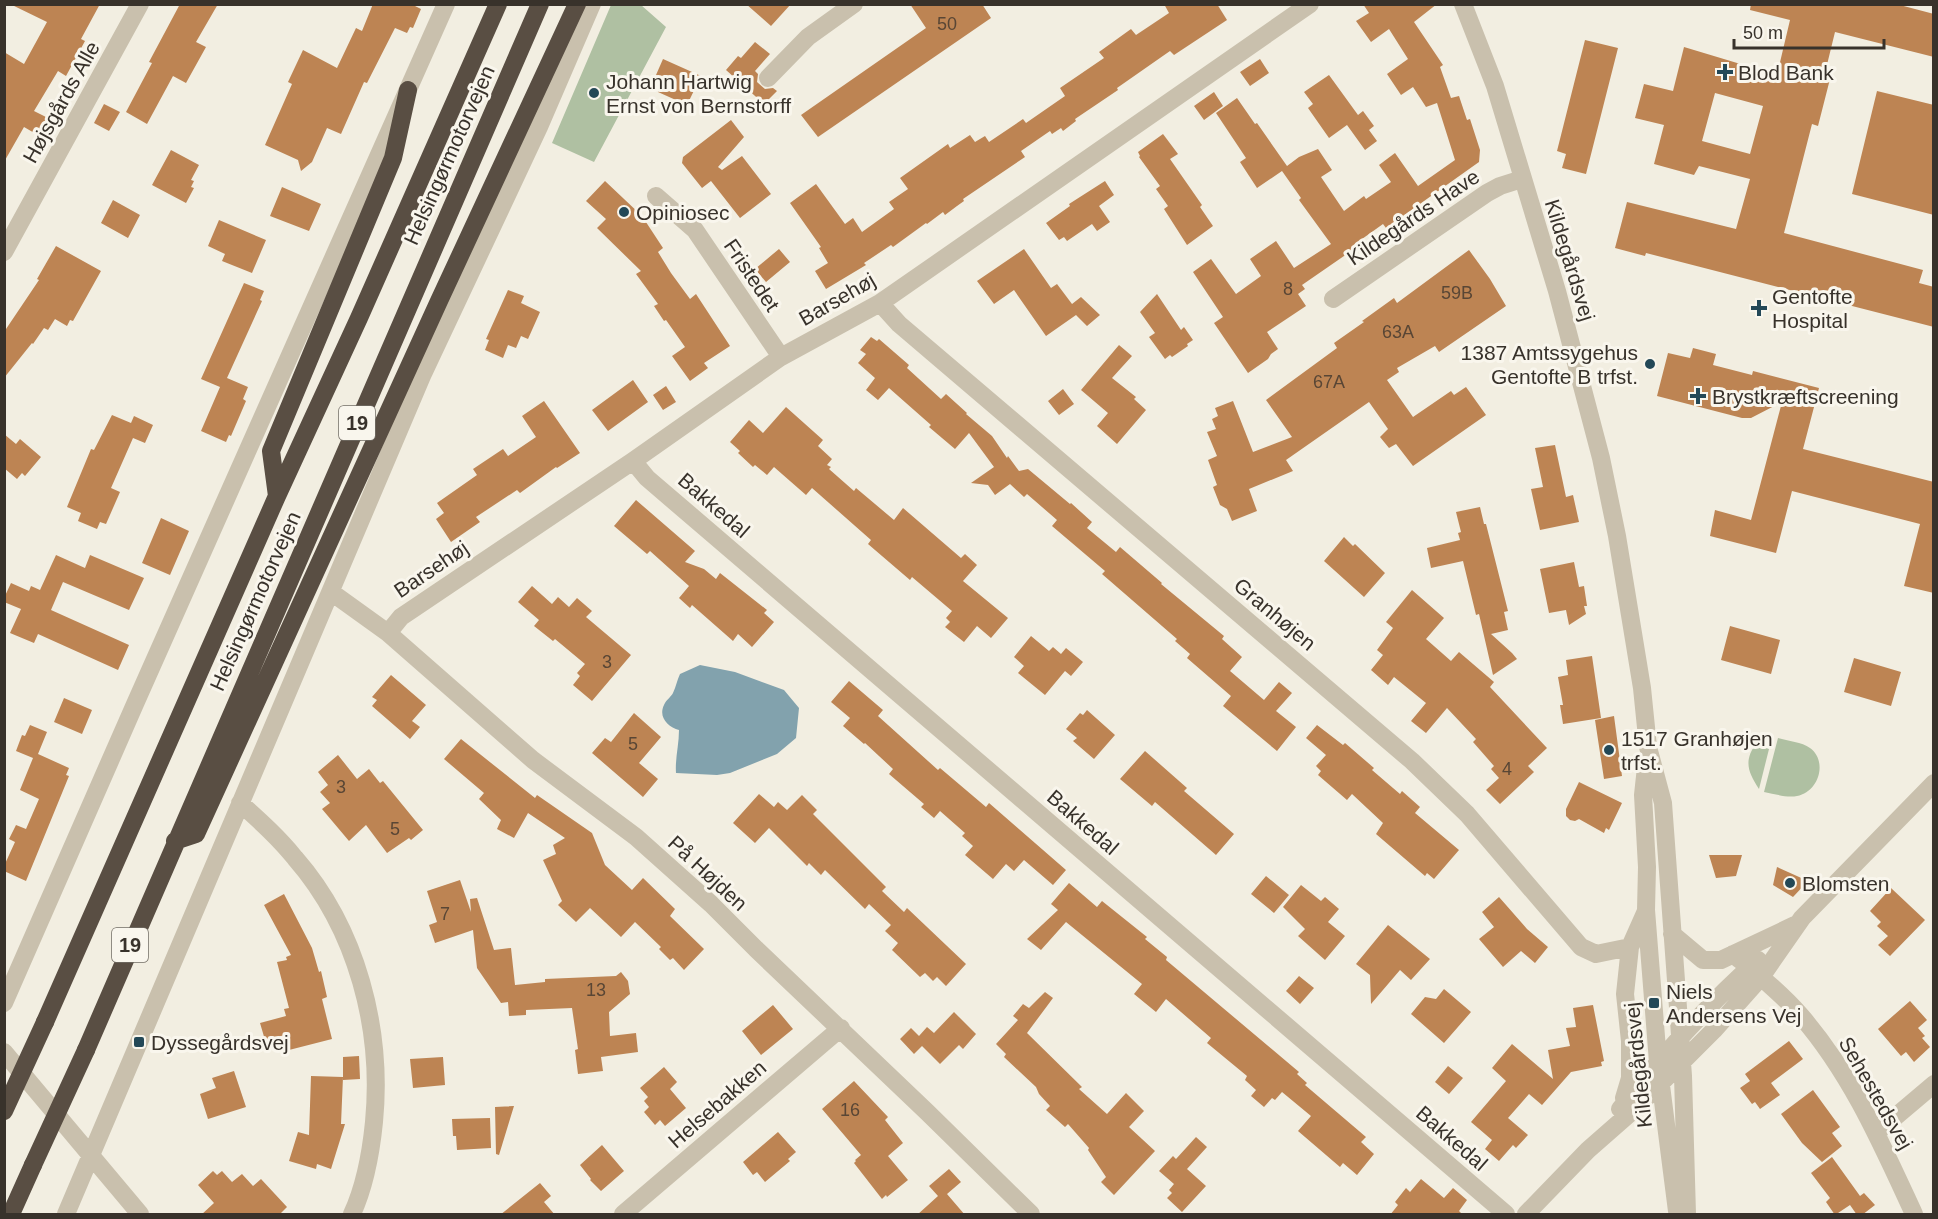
<svg xmlns="http://www.w3.org/2000/svg" width="1938" height="1219" viewBox="0 0 1938 1219" font-family="Helvetica,sans-serif">
  <style>
    .green { fill: #afc0a2 }
    .water { fill: #82a2ad }
    .building { fill: #bd8453; fill-rule: evenodd }
    .lines { fill: none; stroke-linecap: round; stroke-linejoin: round }
    .minor { stroke: #c9c0ad; stroke-width: 18 }
    .highway { stroke: #594e43; stroke-width: 18 }
    .highway-bridge { stroke: #594e43; stroke-width: 18 }
    .poi-dot { fill: #234857; stroke: #f9f6ed; stroke-width: 2 }
    .labels { text-anchor: middle; dominant-baseline: central; stroke-width: 6; stroke-linejoin: round; paint-order: stroke }
    .number-label { font-size: 18px; fill: #594635 }
    .shield { fill: #f9f6ed; stroke: #726d65; stroke-width: 1.5 }
    .shield-label { font-size: 20px; font-weight: bold; fill: #38322b }
    .poi-label { font-size: 21px; fill: #38322b; stroke: #f9f6ed; text-anchor: start }
    .street-label { font-size: 21px; fill: #38322b; stroke: #f9f6ed }
  </style>
  <rect width="100%" height="100%" fill="#f2eee1"/>
  <!-- green -->
  <path class="green" d="M611,5H641L666,27L594,162L552,143Z
    M1772,737L1759,789C1748,772 1743,761 1757,742Z
    M1778,738C1788,741 1802,742 1810,748C1828,761 1819,792 1797,796C1787,798 1775,794 1764,792Z"/>
  <!-- water -->
  <path class="water" d="M700,665L735,672L784,690L799,708L796,738L777,754L730,773L717,775L676,773C675,758 679,745 679,730C668,727 658,717 664,705C666,700 671,697 673,693C676,687 677,680 680,674Z"/>
  <!-- building -->
  <path class="building" d="M10,4H100L81,39L85,41L66,76L58,71L34,111L52,120L43,138L24,127L4,162V52L24,64L47,22Z
    M180,4H218L196,42L206,47L186,83L173,76L147,124L126,112L152,63L149,62Z
    M373,4H411L421,9L413,28L410,27L407,33L395,28L367,83L364,82L341,134L327,128L312,162L301,171L298,160L265,145L292,84L288,82L303,50L337,68L356,28L362,31Z
    M746,4H791L771,26Z
    M910,4H982L991,18L818,137L801,115L926,28Z
    M1164,4H1217L1227,20L1174,55L1170,51L1117,88L1118,90L1075,119L1076,121L1063,131L1061,128L1052,134L1050,131L1021,151L1025,157L963,199L964,201L957,206L945,215L943,212L927,224L926,223L893,247L891,245L864,263L866,265L826,289L815,271L828,263L819,248L821,247L790,203L816,184L845,224L853,218L862,232L894,209L889,202L908,189L900,178L948,144L950,148L970,135L975,142L985,136L989,142L1023,119L1026,123L1065,96L1060,88L1104,58L1099,52L1131,29L1136,35L1169,13Z
    M1363,4H1437L1414,22L1443,65L1440,67L1451,98L1459,96L1467,120L1470,119L1480,150L1479,162L1386,228L1383,224L1355,244L1357,247L1302,285L1305,289L1298,294L1306,306L1267,332L1278,349L1271,354L1268,359L1248,373L1214,323L1223,317L1193,272L1211,259L1236,294L1261,276L1250,259L1276,241L1294,268L1331,244L1299,200L1301,198L1282,171L1257,188L1240,162L1246,158L1216,113L1237,98L1255,124L1257,123L1287,166L1299,157L1318,149L1332,170L1321,177L1344,211L1364,196L1366,199L1391,182L1379,165L1395,153L1418,186L1455,160L1437,103L1426,107L1413,87L1401,95L1387,74L1408,59L1389,29L1371,42L1356,21L1369,13Z
    M1751,4H1896L1934,14V57L1835,32L1824,77L1830,79L1818,126L1812,124L1784,233L1923,270L1919,283L1934,287V327L1646,253L1645,256L1615,248L1627,202L1736,229L1750,179L1699,166L1694,175L1654,164L1664,125L1635,118L1644,84L1673,91L1684,47L1777,75L1790,20L1750,10ZM1715,93L1763,106L1750,154L1702,141Z
    M1585,40L1618,48L1586,174L1562,168L1566,154L1557,151Z
    M755,42L770,54L755,71L758,74L757,82L765,89L773,88L777,91L764,104L726,70L738,56L741,58Z
    M663,59L701,76L687,105L658,92L664,79L656,75Z
    M1260,59L1269,73L1250,86L1240,72Z
    M1329,75L1358,115L1363,111L1374,126L1369,130L1377,141L1365,150L1347,125L1329,138L1308,108L1313,104L1304,92Z
    M1877,91L1934,105V215L1852,194Z
    M1214,92L1223,106L1204,120L1194,106Z
    M104,104L120,112L109,131L94,123Z
    M731,120L744,137L718,167L722,170L742,156L771,194L740,218L711,181L702,188L682,163L683,157Z
    M1163,134L1178,154L1170,159L1202,205L1200,207L1213,226L1187,245L1164,209L1168,206L1156,189L1160,186L1139,157L1140,156L1138,152Z
    M171,150L199,165L191,180L194,181L191,187L194,188L186,203L152,185Z
    M605,181L642,216L663,248L658,252L671,273L690,299L696,294L730,346L704,363L708,368L690,381L672,356L685,347L666,320L664,321L654,306L658,304L636,274L641,271L597,228L606,219L586,201Z
    M1105,181L1114,195L1099,206L1110,222L1097,231L1092,224L1067,241L1064,237L1059,240L1046,223L1070,206L1069,204Z
    M282,187L321,204L309,231L270,216Z
    M113,200L140,215L128,238L101,223Z
    M219,220L266,240L252,273L222,261L225,254L208,246Z
    M56,246L101,271L73,321L70,320L67,326L55,319L48,330L44,328L33,344L32,343L4,378V332L39,280L37,279Z
    M779,249L790,262L766,282L755,269Z
    M1024,249L1051,288L1057,284L1072,304L1081,297L1100,315L1087,326L1076,315L1046,336L1014,290L994,304L977,281Z
    M1469,250L1490,279L1506,306L1439,352L1435,346L1397,368L1399,372L1387,380L1413,417L1451,391L1454,395L1466,387L1486,415L1413,466L1396,444L1389,448L1380,437L1388,429L1369,402L1286,460L1293,471L1249,489L1257,511L1232,521L1227,509L1220,505L1213,487L1217,485L1208,460L1217,456L1207,432L1216,429L1212,419L1218,416L1215,408L1233,401L1253,452L1292,437L1266,400L1337,348L1334,343L1364,322L1362,321L1394,298L1397,303Z
    M244,283L264,291L260,300L262,301L227,378L248,387L243,399L246,401L231,436L229,435L226,442L201,431L220,387L201,379Z
    M508,290L524,296L521,303L540,312L528,339L521,336L516,348L508,345L503,358L485,350L489,340L486,339Z
    M1157,294L1181,330L1184,327L1193,340L1187,344L1188,346L1172,357L1170,355L1165,359L1149,337L1155,333L1140,312Z
    M871,337L877,341L879,339L909,365L907,368L941,399L946,394L967,413L966,414L992,436L1007,458L1008,456L1019,471L1028,469L1070,504L1071,503L1092,522L1087,528L1116,552L1120,547L1162,583L1161,584L1224,636L1222,639L1242,657L1230,671L1264,700L1279,682L1292,693L1276,711L1296,727L1277,751L1223,706L1231,696L1187,658L1190,654L1175,641L1177,639L1102,574L1105,571L1052,526L1057,520L1027,494L1024,497L1010,484L995,495L988,485L971,483L994,467L969,433L955,449L929,427L931,425L889,388L878,400L866,390L875,378L858,363L866,354L860,350Z
    M1119,345L1132,356L1112,378L1136,397L1134,399L1146,410L1117,444L1097,426L1108,413L1081,390Z
    M1693,348L1716,354L1713,365L1752,375L1753,371L1819,388L1803,449L1934,482V593L1904,586L1920,524L1792,491L1776,553L1710,536L1715,510L1751,520L1782,402L1751,418H1742L1657,396L1668,353L1690,358Z
    M633,380L648,402L608,431L592,410Z
    M666,386L676,402L663,410L653,395Z
    M1063,389L1074,404L1059,415L1048,401Z
    M544,401L580,453L557,468L556,467L520,493L517,490L476,517L480,522L451,542L436,519L444,513L437,503L477,475L473,469L503,449L508,456L536,437L522,416Z
    M786,407L823,440L818,446L832,459L827,465L831,467L829,469L854,491L856,488L894,520L903,508L961,558L965,554L977,565L963,581L1008,618L991,638L977,626L964,642L945,627L950,622L946,618L952,611L912,577L910,580L868,544L871,540L812,488L806,495L774,467L767,475L755,465L753,467L738,453L740,451L730,442L749,420L763,433Z
    M112,415L131,423L134,416L153,425L145,443L133,438L111,488L120,492L106,524L100,522L97,529L78,521L81,513L67,507L91,449L94,450Z
    M4,434L16,444L20,439L41,457L25,476L22,473L17,479L4,468Z
    M1555,445L1566,497L1573,495L1579,522L1540,530L1531,489L1543,487L1535,448Z
    M636,500L695,551L685,562L704,569L716,579L720,573L767,610L764,613L774,622L752,647L738,634L733,641L692,605L690,608L679,598L689,586L650,551L647,554L614,526Z
    M1480,507L1484,524H1486L1508,611L1504,612L1508,630L1491,634L1512,653L1517,659L1493,675L1479,614L1476,615L1463,561L1431,568L1427,548L1460,540L1458,533L1461,532L1456,512Z
    M161,518L189,531L170,575L142,563Z
    M1344,537L1353,546L1355,544L1385,573L1364,597L1324,561Z
    M56,555L85,568L90,555L144,578L129,610L63,582L51,610L129,645L118,670L38,634L34,643L10,633L21,609L4,602V598L11,583L29,591L31,586L40,590Z
    M1574,562L1579,587L1584,586L1587,606H1584L1586,614L1569,625L1566,610L1549,613L1540,569Z
    M532,586L552,604L558,597L569,607L577,598L592,611L586,617L631,655L592,701L573,685L580,676L577,673L585,664L555,639L553,641L534,626L539,620L518,602Z
    M1412,590L1444,618L1426,639L1451,661L1459,652L1494,682L1490,687L1547,748L1528,766L1534,772L1500,804L1486,790L1499,778L1491,769L1494,766L1473,742L1476,739L1447,708L1426,733L1411,721L1426,703L1394,677L1388,685L1371,670L1383,655L1377,650L1393,628L1386,622Z
    M1730,626L1780,640L1771,674L1721,660Z
    M1031,636L1049,651L1053,647L1061,654L1066,648L1083,662L1071,676L1065,671L1045,695L1018,673L1024,666L1014,657Z
    M1592,656L1601,718L1563,724L1560,705H1563L1558,677L1568,675L1566,660Z
    M1854,658L1901,672L1891,706L1844,692Z
    M391,675L426,705L412,721L420,727L410,739L372,706L377,700L372,697Z
    M849,681L883,710L878,716L938,770L940,768L986,807L989,803L1066,870L1053,885L1024,860L1014,871L1006,864L993,879L965,855L973,846L962,836L965,833L940,811L934,818L921,807L924,804L889,774L893,769L865,743L864,744L843,726L850,718L831,702Z
    M64,698L92,710L82,734L54,722Z
    M1087,710L1115,735L1094,759L1073,741L1077,738L1066,729L1080,713L1083,715Z
    M634,713L661,737L639,763L658,779L643,797L592,753L605,738L611,742Z
    M1614,716L1622,776L1604,779L1595,720Z
    M30,725L47,732L38,754L69,768L66,775L69,776L26,881L4,871V866L15,842L9,839L16,825L26,829L39,799L20,790L33,758L16,751L22,735L25,736Z
    M1317,725L1343,745L1345,743L1374,768L1372,770L1400,794L1402,791L1420,807L1415,813L1459,850L1434,879L1427,873L1425,876L1376,834L1383,823L1352,794L1347,800L1318,775L1321,771L1316,766L1326,755L1306,738Z
    M461,739L535,798L537,795L592,833L605,865L632,890L643,878L675,909L670,916L704,949L684,970L673,958L670,960L659,949L661,947L635,922L621,937L590,908L576,922L558,905L562,901L543,860L556,854L553,845L565,838L528,813L514,838L497,829L501,820L479,799L484,793L444,759Z
    M1145,751L1187,788L1184,791L1234,834L1216,855L1155,802L1152,806L1120,779Z
    M338,755L357,779L369,769L380,783L383,781L423,830L411,840L409,838L387,853L366,825L349,841L322,809L330,803L320,792L328,785L318,772Z
    M1579,782L1622,803L1609,830L1606,828L1604,833L1579,819L1575,821L1570,820L1566,816V809Z
    M759,794L774,807L778,802L787,810L802,795L817,810L813,814L886,887L882,891L904,912L907,908L966,964L946,986L937,977L933,981L925,973L920,977L892,950L898,943L885,931L891,925L869,904L865,909L825,870L821,875L809,863L807,866L769,828L755,843L733,823Z
    M1709,855H1742L1736,876L1716,878Z
    M1777,867L1808,881L1793,897L1773,885Z
    M1266,876L1289,895L1274,913L1251,894Z
    M460,880L471,912L470,899L477,898L494,950L511,948L515,985L545,982V979L616,976L621,972L628,981L630,994L609,1012L610,1036L636,1033L638,1052L601,1057L603,1071L578,1074L575,1050L578,1049L572,1008L526,1010V1015L509,1016L508,1002L501,1003L477,968L473,930L435,943L429,925L437,922L427,891Z
    M1069,883L1097,907L1102,901L1147,937L1145,939L1167,957L1166,960L1299,1072L1297,1074L1307,1083L1305,1085L1366,1137L1361,1142L1374,1154L1357,1175L1343,1163L1340,1167L1298,1131L1311,1116L1282,1092L1275,1100L1272,1098L1264,1107L1251,1096L1256,1090L1245,1080L1247,1076L1207,1043L1211,1038L1166,999L1156,1012L1134,994L1142,984L1066,922L1041,950L1027,939L1058,910L1051,904Z
    M1301,885L1321,901L1325,897L1339,909L1328,922L1345,936L1325,960L1298,936L1305,929L1283,907Z
    M1891,888L1925,920L1890,956L1878,945L1888,936L1877,926L1881,922L1870,911Z
    M284,894L312,948L319,972L321,971L327,997L322,999L332,1039L289,1050L285,1035L265,1040L260,1023L286,1016L284,1009L289,1008L277,962L287,960L286,957L291,955L264,905Z
    M1499,897L1527,929L1548,947L1535,963L1521,951L1503,967L1479,939L1494,927L1482,912Z
    M1388,925L1430,959L1411,980L1400,970L1371,1004L1370,975L1356,964Z
    M1299,976L1314,988L1300,1004L1286,991Z
    M1444,989L1471,1012L1444,1043L1411,1014L1425,997L1436,999Z
    M1045,992L1053,998L1027,1033L1082,1087L1079,1089L1107,1114L1126,1093L1144,1111L1129,1127L1155,1151L1114,1195L1101,1182L1106,1177L1088,1150L1089,1148L1068,1124L1065,1127L1046,1110L1050,1106L1039,1094L1036,1087L1004,1057L1006,1054L996,1044L1018,1020L1013,1016L1023,1004L1029,1008Z
    M1910,1001L1927,1020L1918,1028L1925,1036L1922,1038L1930,1047L1914,1062L1906,1052L1901,1056L1878,1029Z
    M773,1005L793,1029L761,1055L742,1031Z
    M1593,1005L1604,1061L1601,1062L1602,1066L1571,1072L1542,1105L1529,1094L1508,1118L1528,1135L1516,1148L1513,1145L1499,1161L1485,1149L1492,1140L1471,1122L1506,1081L1492,1068L1512,1044L1553,1079L1548,1050L1570,1046L1566,1028L1576,1027L1573,1008Z
    M954,1012L976,1034L963,1049L959,1045L940,1064L922,1046L914,1054L900,1039L911,1028L919,1036L927,1027L934,1033Z
    M1789,1041L1803,1059L1771,1083L1780,1095L1760,1109L1755,1102L1752,1104L1740,1088L1750,1081L1745,1074Z
    M359,1056L360,1079L343,1080V1057Z
    M443,1057L445,1085L413,1088L410,1059Z
    M1448,1066L1463,1078L1449,1094L1435,1082Z
    M664,1067L677,1082L670,1089L686,1108L665,1126L660,1120L655,1125L644,1112L649,1107L644,1101L648,1097L640,1088Z
    M234,1071L246,1107L208,1119L200,1094L216,1088L212,1078Z
    M311,1076L343,1077L341,1124H345L331,1169L317,1164L316,1169L289,1161L298,1132L309,1135Z
    M854,1081L888,1117L885,1120L903,1143L888,1156L908,1180L887,1197L886,1195L882,1199L854,1163L856,1161L855,1160L861,1155L822,1109Z
    M1813,1090L1840,1127L1832,1133L1842,1146L1822,1162L1802,1143L1781,1114Z
    M514,1106L499,1155L496,1154L495,1107Z
    M490,1118L491,1148L457,1150L456,1136H453L452,1119Z
    M778,1132L796,1152L788,1159L790,1161L765,1182L757,1172L753,1175L743,1162Z
    M1196,1137L1207,1147L1187,1169L1206,1186L1182,1212L1167,1198L1172,1193L1169,1190L1174,1184L1159,1171L1173,1156L1176,1159Z
    M602,1145L624,1171L601,1191L590,1180L591,1179L580,1165Z
    M1832,1157L1860,1196L1864,1193L1875,1205L1862,1215H1857L1850,1205L1835,1215L1826,1202L1830,1198L1811,1173Z
    M949,1169L961,1182L947,1194L965,1215H917L938,1196L929,1186Z
    M213,1171L217,1175L222,1171L232,1182L242,1174L253,1186L261,1179L287,1207L279,1215H201L214,1203L198,1185Z
    M1421,1179L1444,1198L1453,1188L1467,1200L1459,1211L1463,1215H1390L1398,1205L1395,1202L1406,1188L1410,1192Z
    M540,1183L551,1196L544,1202L555,1215H500Z"/>
  <g class="lines">
    <!-- minor -->
    <path class="minor" d="M1463,4L1495,86L1557,291L1601,458L1617,536L1642,688L1648,747L1663,803L1683,1076L1687,1214
      M768,78L808,37L854,4
      M656,196L695,230L781,357
      M4,252L140,4
      M1333,299L1487,193L1500,186L1522,179
      M880,303L899,324L1412,761L1467,814L1581,947L1596,954L1630,947
      M633,461L647,478L1506,1214
      M331,592L388,633L533,760L636,837L711,904L756,949L927,1112L1031,1214
      M388,633L401,617L633,461L781,357L880,303L1310,4
      M1647,758L1643,795L1647,867L1646,910L1658,1062L1677,1211
      M240,803C260,821 279,838 295,858C357,929 383,1029 374,1122C371,1152 365,1186 352,1214
      M1672,934L1703,960H1721L1795,925
      M1733,954C1757,974 1781,993 1801,1016C1852,1075 1882,1145 1914,1214
      M4,1003L135,704L446,4
      M4,1052L140,1214
      M1624,1098L1630,1078V1041L1625,994L1630,947L1646,911
      M1620,1109C1662,1056 1707,1005 1758,960
      M1876,1133L1934,1084
      M66,1214L422,376L539,127L592,4
      M623,1214L841,1028
      M1526,1214L1588,1150L1637,1107L1714,1030L1761,977L1802,918L1934,783"/>
    <!-- highway -->
    <path class="highway" d="M277,496L271,451L393,158L408,90
      M175,841L196,834L439,301L577,4
      M45,1022L277,496L359,318L498,4
      M86,1050L540,4
      M11,1214L33,1165"/>
    <!-- highway-bridge -->
    <path class="highway-bridge" d="M4,1111L45,1022
      M33,1165L86,1050"/>
  </g>
  <!-- markers -->
  <g class="poi-dot">
    <path d="M1722 63h6v6h6v6h-6v6h-6v-6h-6v-6h6z"/>
    <circle cx="594" cy="93" r="6"/>
    <circle cx="624" cy="212" r="6"/>
    <path d="M1756 299h6v6h6v6h-6v6h-6v-6h-6v-6h6z"/>
    <circle cx="1650" cy="364" r="6"/>
    <path d="M1695 387h6v6h6v6h-6v6h-6v-6h-6v-6h6z"/>
    <circle cx="1609" cy="750" r="6"/>
    <circle cx="1790" cy="883" r="6"/>
    <rect x="1648" y="997" width="12" height="12" rx="3"/>
    <rect x="133" y="1036" width="12" height="12" rx="3"/>
  </g>
  <g class="labels">
    <!-- number labels -->
    <g class="number-label">
      <text x="947" y="24">50</text>
      <text x="1288" y="289">8</text>
      <text x="1457" y="293">59B</text>
      <text x="1398" y="332">63A</text>
      <text x="1329" y="382">67A</text>
      <text x="607" y="662">3</text>
      <text x="633" y="744">5</text>
      <text x="1507" y="769">4</text>
      <text x="341" y="787">3</text>
      <text x="395" y="829">5</text>
      <text x="445" y="914">7</text>
      <text x="596" y="990">13</text>
      <text x="850" y="1110">16</text>
    </g>
    <!-- shield labels -->
    <g class="shield">
      <rect x="339" y="406" width="36" height="34" rx="4.5"/>
      <rect x="112" y="928" width="36" height="34" rx="4.5"/>
    </g>
    <g class="shield-label">
      <text x="357" y="423">19</text>
      <text x="130" y="945">19</text>
    </g>
    <!-- poi labels -->
    <g class="poi-label">
      <text x="1738" y="72">Blod Bank</text>
      <text x="606" y="81">Johann Hartwig<tspan x="606" dy="24">Ernst von Bernstorff</tspan></text>
      <text x="636" y="212">Opiniosec</text>
      <text x="1772" y="296">Gentofte<tspan x="1772" dy="24">Hospital</tspan></text>
      <text x="1638" y="352" text-anchor="end">1387 Amtssygehus<tspan x="1638" dy="24">Gentofte B trfst.</tspan></text>
      <text x="1712" y="396">Brystkræftscreening</text>
      <text x="1621" y="738">1517 Granhøjen<tspan x="1621" dy="24">trfst.</tspan></text>
      <text x="1802" y="883">Blomsten</text>
      <text x="1666" y="991">Niels<tspan x="1666" dy="24">Andersens Vej</tspan></text>
      <text x="151" y="1042">Dyssegårdsvej</text>
    </g>
    <!-- street labels -->
    <g class="street-label">
      <text transform="translate(61 102) rotate(-61)">Højsgårds Alle</text>
      <text transform="translate(449 155) rotate(-66)">Helsingørmotorvejen</text>
      <text transform="translate(1413 217) rotate(-34)">Kildegårds Have</text>
      <text transform="translate(1570 260) rotate(73)">Kildegårdsvej</text>
      <text transform="translate(752 275) rotate(56)">Fristedet</text>
      <text transform="translate(837 299) rotate(-30)">Barsehøj</text>
      <text transform="translate(714 505) rotate(41)">Bakkedal</text>
      <text transform="translate(431 569) rotate(-34)">Barsehøj</text>
      <text transform="translate(255 601) rotate(-66)">Helsingørmotorvejen</text>
      <text transform="translate(1275 614) rotate(40)">Granhøjen</text>
      <text transform="translate(1083 822) rotate(41)">Bakkedal</text>
      <text transform="translate(708 873) rotate(43)">På Højden</text>
      <text transform="translate(1638 1065) rotate(-96)">Kildegårdsvej</text>
      <text transform="translate(1876 1093) rotate(60)">Sehestedsvej</text>
      <text transform="translate(717 1104) rotate(-41)">Helsebakken</text>
      <text transform="translate(1452 1138) rotate(41)">Bakkedal</text>
    </g>
  </g>
  <!-- border -->
  <rect width="1938" height="1219" fill="none" stroke="#38322b" stroke-width="12"/>
  <!-- scale -->
  <path d="M1734 39v9h150v-9" fill="none" stroke="#38322b" stroke-width="3"/>
  <text x="1743" y="39" font-size="18" fill="#38322b" stroke="#f9f6ed" stroke-width="4.5" paint-order="stroke">50 m</text>
</svg>
